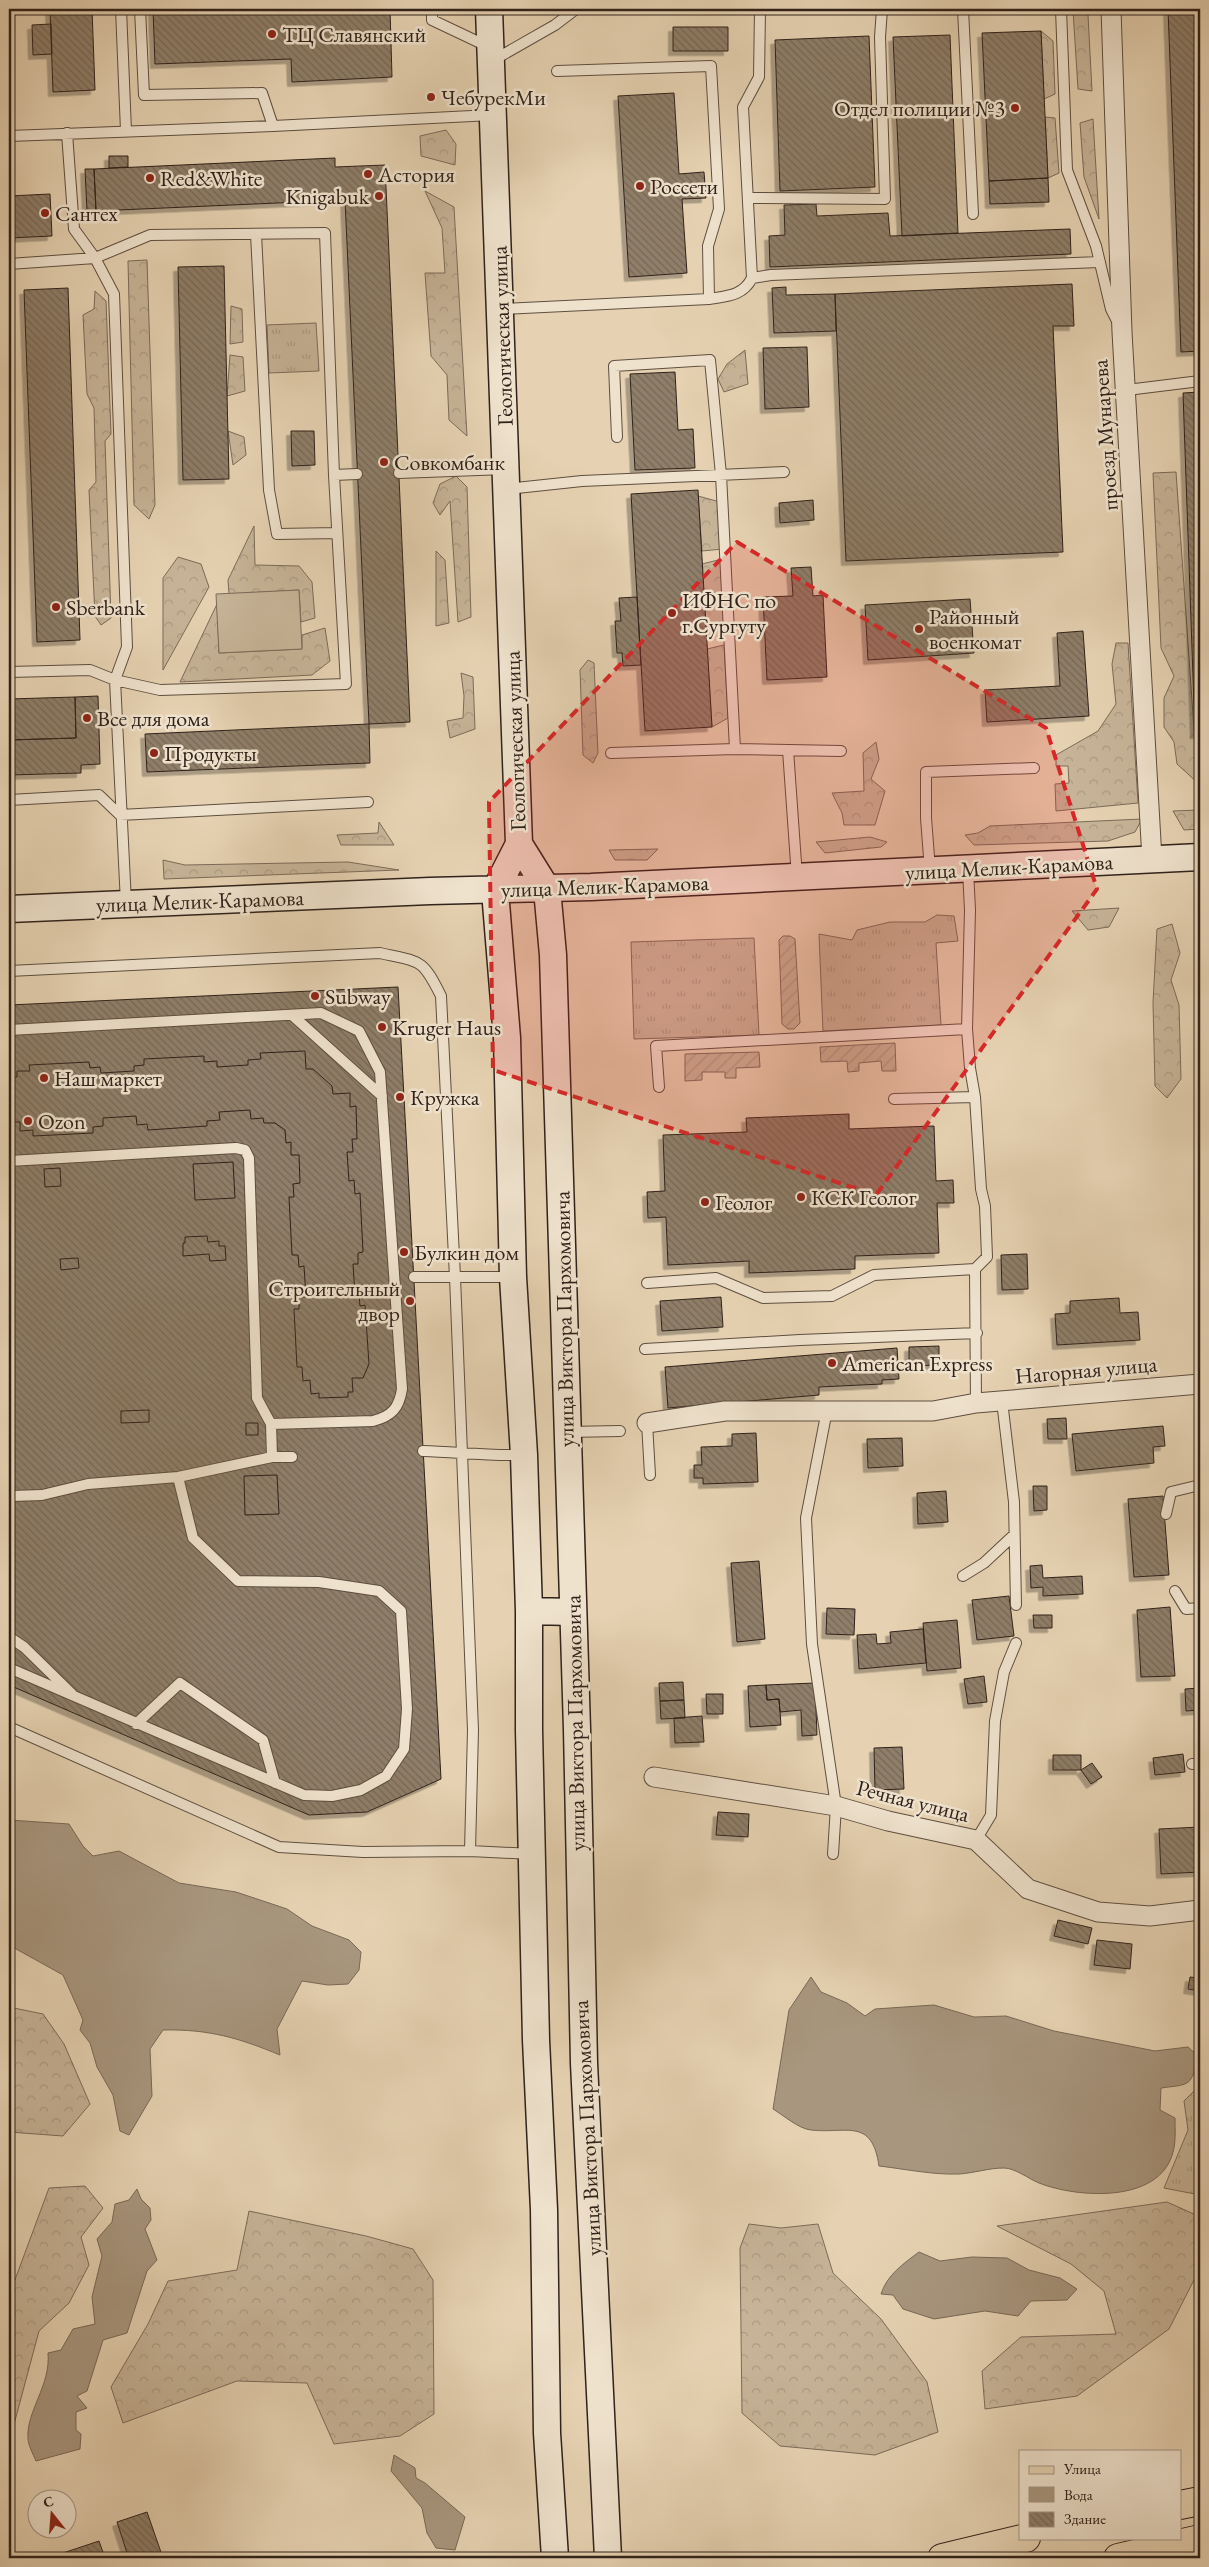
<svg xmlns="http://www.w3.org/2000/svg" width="1209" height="2567" viewBox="0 0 1209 2567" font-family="'EB Garamond',serif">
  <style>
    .grass { fill: url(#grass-tufts); stroke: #7c6b59 }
    .forest { fill: url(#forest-crowns); stroke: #7c6b59 }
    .garden { fill: url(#garden-furrows); stroke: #7c6b59 }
    .pitch { fill: #c7b498; stroke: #7c6b59 }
    .water { fill: #a8967e; stroke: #786856 }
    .building { fill: url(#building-back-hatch); stroke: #30221a; filter: url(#shadow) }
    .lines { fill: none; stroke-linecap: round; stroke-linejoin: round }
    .service-casing { stroke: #5e4e40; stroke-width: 12 }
    .minor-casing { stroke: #5e4e40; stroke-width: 21 }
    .secondary-casing { stroke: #30221a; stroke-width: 29 }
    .primary-casing { stroke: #30221a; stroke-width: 30 }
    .service { stroke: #efe2cd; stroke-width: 10 }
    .minor { stroke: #efe2cd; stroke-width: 19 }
    .secondary { stroke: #efe2cd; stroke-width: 26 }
    .primary { stroke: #e6d2b2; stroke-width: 28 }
    .marked { fill: #d62828; fill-opacity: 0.2; stroke: #d62828; stroke-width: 4; stroke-dasharray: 10 6; stroke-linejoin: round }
    .poi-dot { fill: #8f2418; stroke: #efe2cd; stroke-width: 2 }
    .labels { text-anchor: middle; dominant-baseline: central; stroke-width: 5; stroke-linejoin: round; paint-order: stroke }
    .poi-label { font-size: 22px; fill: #30221a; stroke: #efe2cd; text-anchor: start }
    .street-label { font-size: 22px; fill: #30221a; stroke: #efe2cd }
  </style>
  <defs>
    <pattern id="grass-tufts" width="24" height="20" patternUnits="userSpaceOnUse" patternTransform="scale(1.25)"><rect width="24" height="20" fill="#c7b498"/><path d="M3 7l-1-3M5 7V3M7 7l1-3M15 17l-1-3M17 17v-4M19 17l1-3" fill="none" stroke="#ab9a82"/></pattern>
    <pattern id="forest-crowns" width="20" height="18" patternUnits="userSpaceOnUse" patternTransform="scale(1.25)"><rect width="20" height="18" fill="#c7b498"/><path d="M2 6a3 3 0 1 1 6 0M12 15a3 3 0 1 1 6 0" fill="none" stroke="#ab9a82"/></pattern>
    <pattern id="garden-furrows" width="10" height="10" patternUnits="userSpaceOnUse" patternTransform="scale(1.25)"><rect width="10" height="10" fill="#c7b498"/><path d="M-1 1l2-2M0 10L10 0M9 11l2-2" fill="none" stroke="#ab9a82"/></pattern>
    <pattern id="building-back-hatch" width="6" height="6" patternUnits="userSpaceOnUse" patternTransform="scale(1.25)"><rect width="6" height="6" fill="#8f7e69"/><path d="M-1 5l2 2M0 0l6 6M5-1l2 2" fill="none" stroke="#756756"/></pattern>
    <filter id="shadow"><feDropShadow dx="-4.5" dy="4.5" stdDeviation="0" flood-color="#0004"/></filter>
  </defs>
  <rect width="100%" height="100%" fill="#e6d2b2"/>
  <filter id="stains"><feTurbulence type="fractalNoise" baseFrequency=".004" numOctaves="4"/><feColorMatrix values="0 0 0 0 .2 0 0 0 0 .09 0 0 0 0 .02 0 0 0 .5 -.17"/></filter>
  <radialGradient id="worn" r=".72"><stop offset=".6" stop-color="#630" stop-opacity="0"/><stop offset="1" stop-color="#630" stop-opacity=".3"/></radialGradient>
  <!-- grass -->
  <path class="grass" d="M316,323L319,371L269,373L267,325Z
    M937,915L954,916L958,941L936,943L941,1025L823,1031L819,934L852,940L857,930L890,922H925Z
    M754,938L759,1035L634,1039L631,942Z
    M1200,2085V2195L1164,2188L1188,2130L1184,2101Z"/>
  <!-- forest -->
  <path class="forest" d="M1073,10L1088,15L1092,91L1078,89Z
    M1041,31L1053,41L1055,94L1044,99Z
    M1045,117L1055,118L1059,173L1048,178Z
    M1093,119L1099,219L1084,177L1080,123Z
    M446,130L456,144L455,165L421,156L420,136Z
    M425,191L454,207L467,436L449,420L447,375L431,356L425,273H445L442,228Z
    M147,260L155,505L149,519L134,505L128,261Z
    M95,291L106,301L111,434L105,441L111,618L101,625L95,616L89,490L96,482L94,408L87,394L83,315L94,309Z
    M231,306L242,309L243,342L230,344Z
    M745,350L748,384L724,392L718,379L727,364Z
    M230,355L243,357L245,391L227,396Z
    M228,431L244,437L246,455L233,465Z
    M1176,472L1196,758L1200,763V785L1177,764L1174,742L1164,727V698L1174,676L1161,648L1153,473Z
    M456,476L467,487L471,617L458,622L450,501L440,515L433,503L440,484Z
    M698,496L720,502L723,549L702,551Z
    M254,526L255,565L299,566L312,582L315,618L301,622L299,590L229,594L228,580Z
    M436,551L445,560L449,623L436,626Z
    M178,557L201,564L209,587L163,670V578Z
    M722,559L725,623L706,628L702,564Z
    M217,604L219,653L302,649V635L325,628L330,661L312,675L180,682Z
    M1116,643H1128L1138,803L1056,811L1055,784L1069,783L1068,766H1056V755L1098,731L1116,704L1112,664Z
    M724,645L728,718L712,727L707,649Z
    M588,660L594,663L598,753L593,763L583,755L580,670Z
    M461,673L473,677L475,729L450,738L447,721L463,718L464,696Z
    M876,742L879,759L871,779L885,791L875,825H844L842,813L832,793L864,791L863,753Z
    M1200,810V829L1184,830L1173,811Z
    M1142,819L1135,832L1108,841L974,845L965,835L978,833L990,826Z
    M379,822L394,845H341L337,835L378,833Z
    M870,837L887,842L881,847L825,853L816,842Z
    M658,849L647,860H615L609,850Z
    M163,860L185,865L348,862L399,870L164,879Z
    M1119,908L1109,927L1088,930L1072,911Z
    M1172,924L1180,953L1171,980L1179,1005L1181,1079L1167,1098L1155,1086L1153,1002L1157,929Z
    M9,2007L43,2014L64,2044L90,2104L63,2136L9,2132Z
    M85,2186L103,2208L81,2237L89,2265L69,2303L39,2331L9,2443V2296L49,2188Z
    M1167,2202L1196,2215L1200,2231L1196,2276L1169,2329L1077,2396L985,2409L982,2371L1021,2337L1116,2334L1104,2291L1071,2264L997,2226Z
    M249,2211L366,2236L413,2249L433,2280L434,2414L400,2436L334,2444L307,2383L237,2381L123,2423L111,2387L148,2324L168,2281L237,2270Z
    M749,2224L781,2228L818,2224L833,2273L881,2319L927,2382L938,2432L875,2455L834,2451L780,2446L742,2413L740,2248Z"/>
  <!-- garden -->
  <path class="garden" d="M783,936H790L795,939L800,1023L794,1029H788L782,1024L779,940Z
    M895,1043L896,1071H882L881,1061L859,1063V1071L848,1072L847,1061L821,1062L820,1047Z
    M759,1052L760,1067L736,1068V1078H725V1072H702V1080L685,1081V1054Z"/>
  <!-- pitch -->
  <path class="pitch" d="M299,590L302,649L219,653L216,594Z"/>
  <!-- water -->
  <path class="water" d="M9,1820L69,1824L83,1846L93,1856L119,1851L179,1883L236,1892L287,1909L312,1926L349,1940L361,1952L359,1970L348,1984L328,1985L302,1981L277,2029L280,2055C239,2038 209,2029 163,2030L150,2049L152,2096L129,2135L120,2131L113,2095L97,2067L90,2043L80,2030L83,2020L63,1975L9,1945Z
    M811,1977L821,1992L847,2003L865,2016L875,2009L934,2005L974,2017L1006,2016L1054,2031L1155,2051L1188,2047L1198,2056C1191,2087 1191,2084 1161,2088L1160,2110L1175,2118C1175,2129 1176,2142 1173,2152C1160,2204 1077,2198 1039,2183C1029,2179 1015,2168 1004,2168C989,2168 974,2173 959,2174C933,2175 905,2169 879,2166C872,2117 846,2134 811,2130C799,2129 783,2115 773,2109L789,2010Z
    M137,2189L141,2199L150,2208L151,2220L145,2229L157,2260L147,2271L127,2333L103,2340L87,2391L77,2396L87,2408L76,2412V2430L81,2434L80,2449L36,2461C33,2454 28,2445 28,2438C26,2412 51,2385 48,2353L61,2350L73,2329L95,2324L92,2297L102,2256L97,2239L112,2222L115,2204L129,2200Z
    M919,2252L940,2261L972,2257L1007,2258L1029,2270L1060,2278L1077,2289L1067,2300L1031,2301L1018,2316L985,2311L934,2319L903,2309L893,2295L881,2294C887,2275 903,2264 919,2252Z
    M394,2455L415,2468L416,2478L425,2483L465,2517L455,2550L436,2548L427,2533L422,2508L391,2471Z"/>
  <!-- building -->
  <path class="building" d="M50,9H92L95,90L53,92Z
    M153,9H390L392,77L292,82L291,59L155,64Z
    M1168,9H1200V351L1181,352Z
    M51,24L52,54L33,55L32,25Z
    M673,27H728V51H673Z
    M1041,31L1048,178L989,181L982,33Z
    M950,35L958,233L902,236L893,37Z
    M869,36L875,187L780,191L775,40Z
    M674,93L679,174L704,172L706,198L682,199L687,273L629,277L618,96Z
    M109,156H128V167L109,168Z
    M335,158V167L385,165L410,722L369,724L345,200L96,211L94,169Z
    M85,169H94L96,211H87Z
    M1048,178L1049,202L990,204L989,181Z
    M50,194L52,236L9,238V196Z
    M816,204L817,216L888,213L890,236L1070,229L1071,254L770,267L769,236L785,235L784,205Z
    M224,266L229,479L183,480L178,267Z
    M1072,284L1074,326H1053L1063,552L846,561L835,294Z
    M786,287V295L835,294L836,331L774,333L772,288Z
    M68,288L80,640L37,642L24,290Z
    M807,347L809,407L765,409L763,348Z
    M675,372L678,430L693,429L695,468L635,470L630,374Z
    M1200,392V734H1195L1183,393Z
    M291,431H314L315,465L292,466Z
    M698,490L712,727L645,731L631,494Z
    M813,500L814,520L780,523L779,503Z
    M811,567L813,596L823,595L827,677L767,680L763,597L793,596L791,568Z
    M637,597L641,665L623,666L622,653H617L615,621H621L619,598Z
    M970,599L974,653L868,660L865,605Z
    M1083,631L1089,716L987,722L985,690L1060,686L1057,633Z
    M98,696L100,764L81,765V773L9,775V740L76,738L75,697Z
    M75,697L76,738L9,740V699Z
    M369,724L370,763L147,772L145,734Z
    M398,987L441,1779L367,1812L309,1815L9,1685V1005Z
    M305,1051L306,1069H313L332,1086L333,1094L350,1093V1107L356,1106L357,1139H352L353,1152H347L349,1181L354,1180L355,1194L360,1193L363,1252L358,1253V1264H353L355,1295L359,1294L360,1306L365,1305L369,1364L363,1378H352L353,1392H348V1397L319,1398V1393L311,1394L310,1380L303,1381L302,1367H297L294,1309H299V1297H306L304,1266L299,1267L298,1255H292L289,1197H294L293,1184L300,1183L299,1155H291V1142L286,1143L285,1130L275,1123H264L263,1118L251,1119L250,1110L219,1112L220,1120L207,1121V1126L148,1130L147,1124L137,1125L136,1116L103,1118V1126L93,1127V1133L33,1136V1130L20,1131V1122H9V1077H17V1071H30L29,1065L89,1062L90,1068L100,1067L101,1073L134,1071V1066L144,1065V1059L204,1056V1062L217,1061V1067L232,1066L248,1065V1060L261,1059L260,1053Z
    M849,1114V1129L934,1126L936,1181L953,1180L954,1203H937L939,1253L855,1256V1269L749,1273V1261L668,1265L666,1217L648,1218L647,1192L665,1191L663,1135L747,1132L746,1118Z
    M233,1162L235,1198L195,1200L193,1164Z
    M60,1168L61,1186L45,1187L44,1169Z
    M207,1236L208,1242L219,1241V1246H225L226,1260L210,1261L209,1254L183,1256V1243H185V1237Z
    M1027,1254L1028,1289L1002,1290L1001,1255Z
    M78,1258L79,1268L61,1270L60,1259Z
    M721,1297L723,1327L662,1331L660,1301Z
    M1119,1298L1120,1313L1138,1312L1140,1340L1057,1345L1055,1314L1070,1313V1301Z
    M939,1346V1365L909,1366V1347Z
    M897,1348L899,1379L882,1380V1384L819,1387V1395L668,1408L665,1367Z
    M149,1410V1422L121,1423V1411Z
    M1066,1418L1067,1439H1048L1047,1419Z
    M246,1423H258V1435H246Z
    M1163,1426L1165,1446L1153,1447L1154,1463L1076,1471L1072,1434Z
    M756,1433L758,1482L703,1484V1478H694V1465H702L701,1447L732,1446V1434Z
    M902,1438L903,1466L868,1468L867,1439Z
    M277,1475L279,1514L245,1515L244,1476Z
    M1033,1486H1047V1510L1034,1511Z
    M946,1491L948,1522L918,1524L917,1493Z
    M1163,1496L1169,1575L1134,1577L1128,1499Z
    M759,1561L765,1639L737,1642L731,1563Z
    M1042,1565L1043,1578L1082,1576L1083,1594L1043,1596V1587L1031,1588L1030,1566Z
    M1009,1596L1014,1636L977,1640L972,1600Z
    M1170,1607L1175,1676L1141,1677L1137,1610Z
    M827,1608L855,1609L854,1635L826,1634Z
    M1033,1615H1052V1628H1034Z
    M957,1620L961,1668L927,1671L923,1623Z
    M923,1629L926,1663L859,1669L857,1635L876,1634L877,1644L891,1643L890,1632Z
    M984,1676L987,1702L968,1704L964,1679Z
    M683,1682L684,1700L660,1701L659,1683Z
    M815,1683L817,1735L802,1736L801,1710L780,1712L779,1699L767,1700L766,1685Z
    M766,1685L767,1700L779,1699L781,1725L750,1727L748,1686Z
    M1200,1688V1710L1186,1711L1185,1689Z
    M706,1694H723V1714H707Z
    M684,1700L685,1718L661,1719L660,1701Z
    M702,1716L704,1742L675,1743L674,1718Z
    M902,1747L904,1789L875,1790L874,1748Z
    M1183,1754L1185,1772L1155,1775L1153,1758Z
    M1053,1755H1081V1770H1053Z
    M1092,1763L1102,1777L1091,1784L1081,1770Z
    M718,1812L749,1814L748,1837L716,1835Z
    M1200,1827V1872L1161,1874L1159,1829Z
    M1058,1920L1092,1928L1088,1944L1054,1936Z
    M1097,1940L1132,1944L1130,1969L1094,1965Z
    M1190,1977L1200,1978V1991L1188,1989Z
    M147,2512L163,2558H112L127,2553L117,2522Z
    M99,2541L105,2558H64L63,2553Z"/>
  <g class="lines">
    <!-- service casing -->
    <g class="service-casing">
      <path id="service" d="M121,9L126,131
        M140,9L144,95L262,93L273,126
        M432,9V20L489,47
        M963,9L973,214
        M1061,9L1067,170L1096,246L1111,309L1117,321
        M492,61L555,25L576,9
        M557,71L711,66L719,209L708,246L709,299
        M67,133L74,229L95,258L114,294L127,647L115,680L126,903
        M9,136L273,126L492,115
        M748,198L885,199L880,37L882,9
        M256,234L269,490L277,534L337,533
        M9,264L95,258L150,235L325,233L334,475L346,684L160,690L115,680L90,670L9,672
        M752,278L771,275L1100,262
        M501,309L709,299C727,296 743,296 752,278L743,107L759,77L760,9
        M1127,390L1200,381
        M617,437L614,366L710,360L721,475L735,749
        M399,473L505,469
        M334,475L357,474
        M507,489L582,481L784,472
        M788,750L797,877
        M611,753L735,749L841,751
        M9,800L99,795L120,815L368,802
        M930,870L926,818V772L1034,768
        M968,870L970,910L967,1029L970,1068L975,1097L981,1189L985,1206L987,1257L975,1269L976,1403
        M9,971L380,953C421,962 422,958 441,996L455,1277L473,1730L470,1851
        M292,1015L382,1096
        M9,1030L321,1013L359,1031L380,1072L402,1389C399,1408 392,1416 373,1421L271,1424
        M659,1087L656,1046L967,1029
        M894,1099L975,1097
        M9,1161L236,1148L245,1150L249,1158L257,1398L271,1424L272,1457
        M414,1277H512
        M647,1283L716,1278L763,1298L832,1296L874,1275L975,1269
        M645,1349L800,1340L977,1333
        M1002,1401L1014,1502L1016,1605
        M827,1410L806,1518L812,1644L836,1806L833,1854
        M647,1423L650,1475
        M568,1432L620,1431
        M423,1451C457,1452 489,1456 523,1455
        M9,1494L12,1496L42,1495L88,1484L178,1477L272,1457H292
        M1166,1514L1171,1492L1200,1485
        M963,1576L984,1563L1014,1535
        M1175,1591L1186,1609L1200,1608
        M9,1637L24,1647L72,1694
        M9,1668L304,1795L332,1796L361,1790L386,1776L404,1749L407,1709L401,1611L379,1591L319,1582L238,1581L193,1538L178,1477
        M136,1724L180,1683L263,1740L275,1783
        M9,1727L279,1847L363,1852L470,1851L532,1854
        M1192,1764H1200
        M976,1840L991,1815L995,1721L1004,1672L1016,1643"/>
    </g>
    <!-- minor casing -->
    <g class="minor-casing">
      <path id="minor" d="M1111,9L1122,332L1152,859
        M647,1423L725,1411H933L976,1403L1200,1384
        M654,1777L836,1806L888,1821L976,1840L1028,1889L1098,1912L1150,1916L1200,1910"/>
    </g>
    <!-- secondary casing -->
    <g class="secondary-casing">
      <path id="secondary" d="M489,9L519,844L495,891
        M519,844L547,889L553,955L577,1729L584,2063L608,2558
        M495,891L507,1038L513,1277L524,1455L529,1611V1730L536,2040L544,2210L547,2433L555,2558
        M9,909L430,891L591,887L1200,857
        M529,1611L573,1612"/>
    </g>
    <!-- primary casing -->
    <g class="primary-casing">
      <path id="primary" d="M1180,2505L1200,2501
        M942,2558L1026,2538
        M1118,2558L1200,2539"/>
    </g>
    <!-- service -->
    <use href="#service" class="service"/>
    <!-- minor -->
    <use href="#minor" class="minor"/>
    <!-- secondary -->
    <use href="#secondary" class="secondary"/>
    <!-- primary -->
    <use href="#primary" class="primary"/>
  </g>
  <!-- marked area -->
  <path class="marked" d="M737,542L1046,728L1097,889L876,1195L493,1070L489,802Z"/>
  <!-- markers -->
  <g class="poi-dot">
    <circle cx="272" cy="34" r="5"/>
    <circle cx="431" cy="97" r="5"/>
    <circle cx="1015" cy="108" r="5"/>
    <circle cx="368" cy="174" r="5"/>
    <circle cx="150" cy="178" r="5"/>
    <circle cx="640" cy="186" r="5"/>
    <circle cx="379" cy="196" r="5"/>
    <circle cx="45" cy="213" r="5"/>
    <circle cx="384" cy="462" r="5"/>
    <circle cx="56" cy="607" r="5"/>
    <circle cx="672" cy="613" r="5"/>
    <circle cx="919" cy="629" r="5"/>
    <circle cx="87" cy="718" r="5"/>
    <circle cx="154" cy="753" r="5"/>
    <circle cx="315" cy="996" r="5"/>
    <circle cx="382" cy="1027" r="5"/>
    <circle cx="44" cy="1078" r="5"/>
    <circle cx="400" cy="1097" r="5"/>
    <circle cx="28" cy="1121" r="5"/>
    <circle cx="801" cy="1197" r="5"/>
    <circle cx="705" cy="1202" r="5"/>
    <circle cx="404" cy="1252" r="5"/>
    <circle cx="410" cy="1301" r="5"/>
    <circle cx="832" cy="1363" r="5"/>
  </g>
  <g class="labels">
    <!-- poi labels -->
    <g class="poi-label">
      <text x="282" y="34">ТЦ Славянский</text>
      <text x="441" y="97">ЧебурекМи</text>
      <text x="1005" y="108" text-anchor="end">Отдел полиции №3</text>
      <text x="378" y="174">Астория</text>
      <text x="160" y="178">Red&amp;White</text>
      <text x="650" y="186">Россети</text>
      <text x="369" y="196" text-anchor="end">Knigabuk</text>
      <text x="55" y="213">Сантех</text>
      <text x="394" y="462">Совкомбанк</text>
      <text x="682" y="600">ИФНС по<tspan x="682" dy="25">г.Сургуту</tspan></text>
      <text x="66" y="607">Sberbank</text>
      <text x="929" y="616">Районный<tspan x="929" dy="25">военкомат</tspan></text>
      <text x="97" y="718">Все для дома</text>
      <text x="164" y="753">Продукты</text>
      <text x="325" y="996">Subway</text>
      <text x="392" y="1027">Kruger Haus</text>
      <text x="54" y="1078">Наш маркет</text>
      <text x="410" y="1097">Кружка</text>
      <text x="38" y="1121">Ozon</text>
      <text x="811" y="1197">КСК Геолог</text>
      <text x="715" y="1202">Геолог</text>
      <text x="414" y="1252">Булкин дом</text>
      <text x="400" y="1288" text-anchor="end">Строительный<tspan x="400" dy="25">двор</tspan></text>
      <text x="842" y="1363">American Express</text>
    </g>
    <!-- street labels -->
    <g class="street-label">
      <text transform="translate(502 336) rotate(-92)">Геологическая улица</text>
      <text transform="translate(1105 435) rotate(-94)">проезд Мунарева</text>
      <text transform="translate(515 741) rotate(-92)">Геологическая улица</text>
      <text transform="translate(1009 867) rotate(-3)">улица Мелик-Карамова</text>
      <text transform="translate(605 886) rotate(-2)">улица Мелик-Карамова</text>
      <text transform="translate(200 901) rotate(-2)">улица Мелик-Карамова</text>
      <text transform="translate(564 1319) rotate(-91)">улица Виктора Пархомовича</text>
      <text transform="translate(1086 1370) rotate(-5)">Нагорная улица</text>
      <text transform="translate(575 1723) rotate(-91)">улица Виктора Пархомовича</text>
      <text transform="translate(913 1801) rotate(14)">Речная улица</text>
      <text transform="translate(587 2128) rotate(-93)">улица Виктора Пархомовича</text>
    </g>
  </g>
  <!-- margin -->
  <rect width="1209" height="2567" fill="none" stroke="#e6d2b2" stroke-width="30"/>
  <rect x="10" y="10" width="1189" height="2547" fill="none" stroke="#30221a" stroke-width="2.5"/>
  <rect x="15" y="15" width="1179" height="2537" fill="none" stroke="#30221a"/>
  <!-- legend -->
  <rect x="1019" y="2450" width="162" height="90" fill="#efe2cd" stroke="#a39585"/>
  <rect x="1029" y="2466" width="25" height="8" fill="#e6d2b2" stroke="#a39585"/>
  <text x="1064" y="2474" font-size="15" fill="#30221a">Улица</text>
  <rect x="1029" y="2487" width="25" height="15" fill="#a8967e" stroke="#a39585"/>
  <text x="1064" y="2500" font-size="15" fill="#30221a">Вода</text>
  <rect x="1029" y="2512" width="25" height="15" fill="url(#building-back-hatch)" stroke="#a39585"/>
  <text x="1064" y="2524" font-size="15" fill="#30221a">Здание</text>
  <!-- north arrow -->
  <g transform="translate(52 2514) rotate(343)"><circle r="24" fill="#efe2cd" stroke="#a39585"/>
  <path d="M0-4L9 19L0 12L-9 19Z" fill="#8f2418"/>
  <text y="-8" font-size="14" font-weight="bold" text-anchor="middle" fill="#30221a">С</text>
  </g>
  <rect width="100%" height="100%" filter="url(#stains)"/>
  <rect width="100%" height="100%" fill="url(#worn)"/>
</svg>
